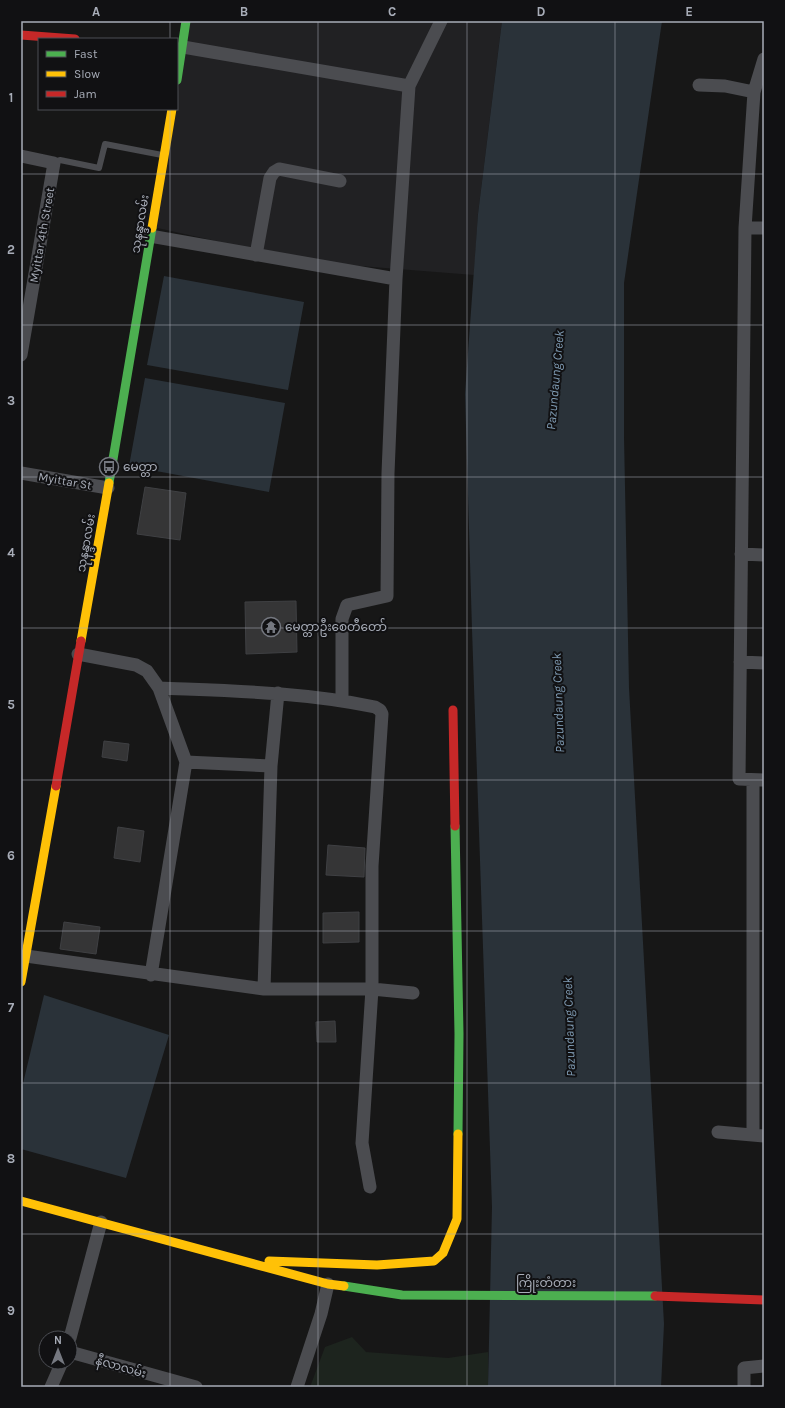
<svg xmlns="http://www.w3.org/2000/svg" width="785" height="1408" viewBox="0 0 785 1408" font-family="Karla,'Noto Sans Myanmar',sans-serif">
  <style>
    .built { fill: #212123 }
    .green { fill: #1d241e }
    .water { fill: #2a3239 }
    .building { fill: #353536; stroke: #3f4043 }
    .lines { fill: none; stroke-linecap: round; stroke-linejoin: round }
    .lane { stroke: #4b4c50; stroke-width: 6 }
    .street { stroke: #4b4c50; stroke-width: 13 }
    .fast { stroke: #4caf50; stroke-width: 9 }
    .slow { stroke: #ffc107; stroke-width: 9 }
    .jam { stroke: #c62828; stroke-width: 9 }
    .grid { fill: none; stroke: #a8adb8; stroke-width: 1; stroke-opacity: 0.55 }
    .labels { text-anchor: middle; dominant-baseline: central; stroke-width: 4; stroke-linejoin: round; paint-order: stroke }
    .street-label { font-size: 12px; fill: #a8adb8; stroke: #111113 }
    .poi-label { font-size: 12px; fill: #a8adb8; stroke: #111113; text-anchor: start }
    .water-label { font-size: 13px; font-style: italic; fill: #7f9bb3; stroke: #111113 }
    .neatline { fill: none; stroke: #a8adb8; stroke-width: 1.5 }
    .grid-label { font-size: 13px; text-anchor: middle; font-weight: bold; fill: #a8adb8 }
  </style>
  <rect width="100%" height="100%" fill="#171717"/>
  <!-- built -->
  <path class="built" d="M190,21H502L478,214L474,275L309,262L153,227L177,109V97Z"/>
  <!-- green -->
  <path class="green" d="M352,1337L366,1352L448,1358L488,1352V1387H310L325,1347Z"/>
  <!-- water -->
  <path class="water" d="M502,21H662L624,283V437L629,688L664,1324L661,1387H488L492,1207L472,629L465,394L478,214Z
    M164,276L304,302L288,390L147,365Z
    M145,378L285,403L269,492L129,466Z
    M44,995L169,1035L126,1178L21,1149V1092Z"/>
  <!-- building -->
  <path class="building" d="M145,487L186,493L180,540L137,534Z
    M296,601L297,652L246,654L245,602Z
    M104,741L129,744L127,761L102,757Z
    M118,827L144,831L140,862L114,858Z
    M328,845L365,848L364,877L326,875Z
    M359,912V942L323,943V913Z
    M64,922L100,927L96,954L60,949Z
    M335,1021L336,1042H317L316,1022Z"/>
  <g class="lines">
    <!-- lane -->
    <path class="lane" d="M54,163L60,160L99,168L105,144L162,155"/>
    <!-- street -->
    <path class="street" d="M183,47L409,86
      M699,85L725,86L754,92
      M21,156L54,163L21,355
      M745,228L754,92L764,59
      M764,228H745L739,779L764,780
      M150,236L396,279
      M256,255L270,178L274,172L279,169L340,181
      M21,473L108,488
      M741,554L764,555
      M78,654L136,665L147,671L159,688L186,762L151,975
      M740,662L764,663
      M159,688C232,691 304,692 375,707L380,710L382,714L372,866V989L362,1143L370,1187
      M342,700V619L347,605L387,596L388,473L396,279L409,86L441,21
      M186,762L271,766
      M753,780V1135
      M26,956L264,989H372L413,993
      M264,989L271,766L278,693
      M718,1132L764,1136
      M70,1338L101,1222
      M70,1352L196,1387
      M51,1387L62,1362
      M297,1387L321,1314L328,1284
      M744,1387V1368L764,1366"/>
    <!-- fast -->
    <path class="fast" d="M177,80L186,21
      M109,483L152,228
      M455,826L459,1034L458,1134
      M344,1286L402,1295L655,1296"/>
    <!-- slow -->
    <path class="slow" d="M152,228L172,109
      M81,641L109,483
      M21,982L56,786
      M21,1201L328,1284L344,1286
      M269,1261L377,1265L434,1261L443,1253L457,1219L458,1134"/>
    <!-- jam -->
    <path class="jam" d="M21,35L75,39
      M453,710L455,826
      M56,786L81,641
      M655,1296L764,1300"/>
  </g>
  <!-- grid -->
  <path class="grid" d="M170,21V39M318,21V1387M467,21V1387M615,21V1387M170,109V1387M21,174H764M21,325H764M21,477H764M21,628H764M21,780H764M21,931H764M21,1083H764M21,1234H764"/>
  <!-- icons -->
  <defs>
    <g id="bus-ring" transform="scale(1)"><circle r="9.5" fill="#111113" stroke="#757880" stroke-width="1.5"/><path d="M-5-6H5V4H4V6H2V4H-2V6H-4V4H-5ZM-3.5-4V0h7V-4ZM-3.5 1.2v1.5H-2V1.2ZM2 1.2v1.5H3.5V1.2Z" fill="#757880"/></g>
    <g id="temple-ring" transform="scale(1)"><circle r="9.5" fill="#111113" stroke="#757880" stroke-width="1.5"/><path d="M0-6L5-2H3V0L6.5 2.5H4V6H1.5V3h-3V6H-4V2.5H-6.5L-3 0V-2H-5Z" fill="#757880"/></g>
  </defs>
  <g fill-rule="evenodd">
    <use href="#bus-ring" x="109" y="467"/>
    <use href="#temple-ring" x="271" y="627"/>
  </g>
  <g class="labels">
    <!-- street labels -->
    <g class="street-label">
      <text transform="translate(140 224) rotate(-81)">သုနန္ဒာလမ်း</text>
      <text transform="translate(42 235) rotate(-80)">Myittar 4th Street</text>
      <text transform="translate(65 481) rotate(10)">Myittar St</text>
      <text transform="translate(86 543) rotate(-80)">သုနန္ဒာလမ်း</text>
      <text x="546" y="1283">ကြိုးတံတား</text>
      <text transform="translate(121 1367) rotate(16)">နီလာလမ်း</text>
    </g>
    <!-- poi labels -->
    <g class="poi-label">
      <text x="123" y="467">မေတ္တာ</text>
      <text x="285" y="627">မေတ္တာဦးစေတီတော်</text>
    </g>
    <!-- water labels -->
    <g class="water-label">
      <text transform="translate(555 380) rotate(-85)">Pazundaung Creek</text>
      <text transform="translate(558 703) rotate(-92)">Pazundaung Creek</text>
      <text transform="translate(569 1027) rotate(-92)">Pazundaung Creek</text>
    </g>
  </g>
  <!-- border -->
  <rect width="785" height="1408" fill="none" stroke="#111113" stroke-width="44"/>
  <!-- legend -->
  <rect x="38" y="38" width="140" height="72" fill="#111113" stroke="#4d4f55"/>
  <rect x="46" y="51" width="20" height="6" fill="#4caf50" stroke="#4d4f55"/>
  <text x="74" y="58" font-size="12" fill="#a8adb8">Fast</text>
  <rect x="46" y="71" width="20" height="6" fill="#ffc107" stroke="#4d4f55"/>
  <text x="74" y="78" font-size="12" fill="#a8adb8">Slow</text>
  <rect x="46" y="91" width="20" height="6" fill="#c62828" stroke="#4d4f55"/>
  <text x="74" y="98" font-size="12" fill="#a8adb8">Jam</text>
  <!-- north arrow -->
  <g transform="translate(58 1350)"><circle r="19" fill="#111113" stroke="#4d4f55"/>
  <path d="M0-3L7 15L0 10L-7 15Z" fill="#757880"/>
  <text y="-6" font-size="11" font-weight="bold" text-anchor="middle" fill="#a8adb8">N</text>
  </g>
  <rect x="22" y="22" width="741" height="1364" class="neatline"/>
  <g class="grid-label">
    <text x="96" y="16">A</text>
    <text x="244" y="16">B</text>
    <text x="392" y="16">C</text>
    <text x="541" y="16">D</text>
    <text x="689" y="16">E</text>
    <text x="11" y="102">1</text>
    <text x="11" y="254">2</text>
    <text x="11" y="405">3</text>
    <text x="11" y="557">4</text>
    <text x="11" y="709">5</text>
    <text x="11" y="860">6</text>
    <text x="11" y="1012">7</text>
    <text x="11" y="1163">8</text>
    <text x="11" y="1315">9</text>
  </g>
</svg>
